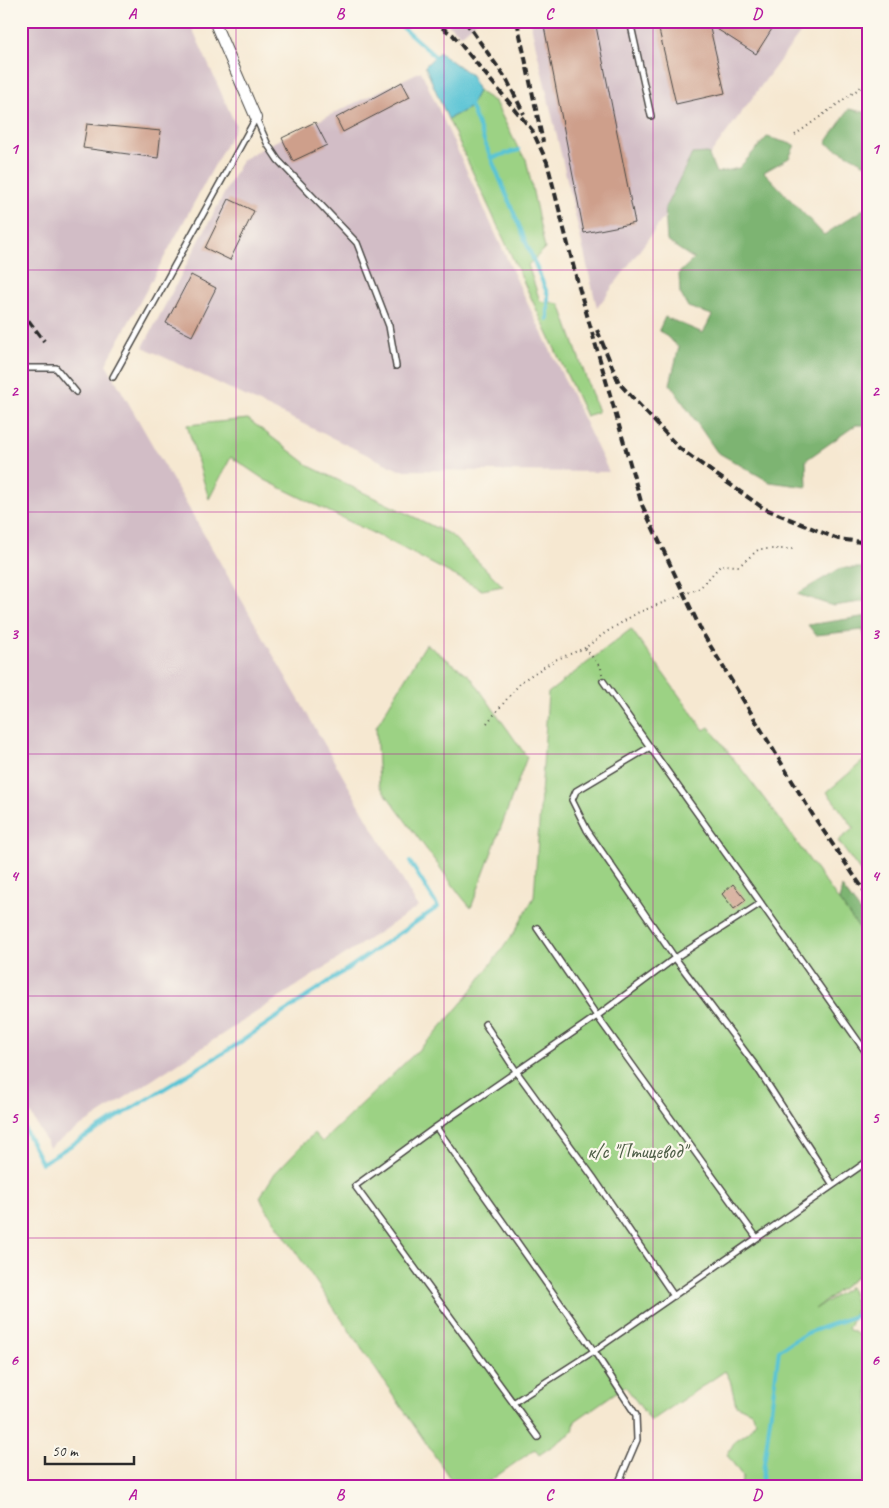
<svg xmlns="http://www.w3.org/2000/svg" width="889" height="1508" viewBox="0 0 889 1508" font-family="Caveat,sans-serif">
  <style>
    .industrial { fill: #d2bdc6 }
    .green { fill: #9cd284; stroke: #647e58 }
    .forest { fill: #7db472; stroke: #54704e }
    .water { fill: #5ac4d5; stroke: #427880 }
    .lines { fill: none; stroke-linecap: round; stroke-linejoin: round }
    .stream { stroke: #5ac4d5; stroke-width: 4 }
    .building { fill: #ce9f8b }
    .service-casing { stroke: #494744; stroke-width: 8 }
    .minor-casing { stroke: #494744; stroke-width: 12 }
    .path { stroke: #494744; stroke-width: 2; stroke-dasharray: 1 4; stroke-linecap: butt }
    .service { stroke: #fff; stroke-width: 5 }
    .minor { stroke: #fff; stroke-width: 10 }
    .rail { stroke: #2b2b2b; stroke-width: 4; stroke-dasharray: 8 4; stroke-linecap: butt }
    .grid { fill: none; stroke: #b5179e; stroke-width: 1; stroke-opacity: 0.55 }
    .labels { text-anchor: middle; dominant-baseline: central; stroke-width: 4.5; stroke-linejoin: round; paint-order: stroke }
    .park-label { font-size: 20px; fill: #4d5d46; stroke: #fbf7ec }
    .neatline { fill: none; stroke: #b5179e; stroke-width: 2 }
    .grid-label { font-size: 16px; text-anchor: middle; font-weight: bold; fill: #b5179e }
  </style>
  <rect width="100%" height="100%" fill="#fbf7ec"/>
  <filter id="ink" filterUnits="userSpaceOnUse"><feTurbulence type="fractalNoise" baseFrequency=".02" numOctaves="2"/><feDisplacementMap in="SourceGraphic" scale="10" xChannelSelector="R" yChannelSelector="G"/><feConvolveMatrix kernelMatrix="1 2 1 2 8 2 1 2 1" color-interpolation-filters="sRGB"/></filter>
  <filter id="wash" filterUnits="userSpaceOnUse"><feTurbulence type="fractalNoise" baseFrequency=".0096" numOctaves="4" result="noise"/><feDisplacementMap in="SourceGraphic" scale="20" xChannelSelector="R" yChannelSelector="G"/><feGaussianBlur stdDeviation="1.12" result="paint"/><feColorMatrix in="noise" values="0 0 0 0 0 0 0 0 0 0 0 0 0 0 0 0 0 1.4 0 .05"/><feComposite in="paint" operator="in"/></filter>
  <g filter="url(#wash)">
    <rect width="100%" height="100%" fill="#f6e8d1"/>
    <!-- industrial -->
    <path class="industrial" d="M21,21H189L236,126L106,364L418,907L49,1147L21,1096Z
      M444,21H477L461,35Z
      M530,21H809L597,308Z
      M421,71L524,296L609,472L399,470L143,347L242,160L268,145Z"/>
    <!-- green -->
    <path class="green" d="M478,91L495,102L519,150L526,159L545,249L528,265L540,301L560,304L598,412L586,416L448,119L469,108Z
      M248,419L311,467L451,535L503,586L482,590L393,543L265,480L231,457L209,499L187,425Z
      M631,629L704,730L709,727L776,814L868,941V1268L815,1309L850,1287L857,1308L848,1329L868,1340V1487H740L743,1477L727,1455L735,1441L747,1433L756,1421L751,1412L736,1405L730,1380L725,1371L651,1421L625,1386L575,1421L573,1432L539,1455L535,1449L481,1487H456L263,1204L260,1197L275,1173L314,1133L322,1142L433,1036L465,999L514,933L534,897L548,693Z
      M426,644L470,676L527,757L471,908L461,896L379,785L376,727Z
      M868,757V882L838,841L854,828L827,792Z"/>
    <!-- forest -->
    <path class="forest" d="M849,109L868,113V167L867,165L826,143Z
      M767,137L795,145L789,158L764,172L824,235L868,206V425H856L806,460L807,487L770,482L717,452L670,384L679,347L659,330L665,317L703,333L712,315L688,307L680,293L679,273L694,259L667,241L665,208L692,154L708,153L716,173L739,168Z
      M841,568H868V601L833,606L797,594Z
      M868,616V649L863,630L816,635L808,625Z
      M842,887L868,922V941L839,901Z"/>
    <!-- water -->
    <path class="water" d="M439,52L471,75L478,91L469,108L448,119L425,66Z"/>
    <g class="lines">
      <!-- stream -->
      <path class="stream" d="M391,21L400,25L438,59
        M469,102L491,158
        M519,150L491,158L548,295V320
        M21,1122L42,1163L233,1047L438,907L410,862
        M761,1487L779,1350L807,1333L861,1314"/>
    </g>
    <g id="blocks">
      <!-- building -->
      <path class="building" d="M543,21H595L635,223L584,233Z
        M657,21H777L756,54L709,24L725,93L676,104Z
        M402,82L410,97L343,132L336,118Z
        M315,122L327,145L293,161L282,138Z
        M87,124L161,131L158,158L83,148Z
        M229,199L254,211L230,260L205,248Z
        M191,275L216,288L192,336L166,323Z
        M733,884L746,900L734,909L722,894Z"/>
    </g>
  </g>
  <g filter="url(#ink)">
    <use href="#blocks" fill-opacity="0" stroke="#494744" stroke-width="1"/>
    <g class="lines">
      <!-- service casing -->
      <g class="service-casing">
        <path id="service" d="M630,21L651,116
          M256,118L268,145L278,160L357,243L389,326L396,366
          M21,368H56L76,392
          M113,377L256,118
          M603,681L751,889L868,1055
          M650,747L576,791L572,800L587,830L675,958L758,1069L833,1185
          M537,928L597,1016L757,1238
          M485,1024L516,1071L593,1177L674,1296
          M436,1127L594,1351L636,1415L637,1440L619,1482L620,1487
          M513,1403L594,1351L868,1161
          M538,1437L355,1186L436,1127L597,1016L675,958L761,903"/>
      </g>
      <!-- minor casing -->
      <g class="minor-casing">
        <path id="minor" d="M214,21L256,118"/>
      </g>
      <!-- path -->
      <path class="path" d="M795,135L868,82
        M602,674L601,668L585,648L605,633L637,613L700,588L721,565L739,566L759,549H795
        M487,723L522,681L555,660L585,648"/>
      <!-- service -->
      <use href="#service" class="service"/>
      <!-- minor -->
      <use href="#minor" class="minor"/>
      <!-- rail -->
      <path class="rail" d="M432,21L453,35L532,130L547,162L578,284L642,505L702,632L814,817L868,896
        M465,21L507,80L524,114
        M517,21L543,142
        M21,311L44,341
        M597,330L619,383L679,448L763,508L838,539L868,543"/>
    </g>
  </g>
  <!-- grid -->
  <path class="grid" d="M236,21V1487M444,21V1487M653,21V1487M21,270H868M21,512H868M21,754H868M21,996H868M21,1238H868"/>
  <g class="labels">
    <!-- park labels -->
    <g class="park-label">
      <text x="637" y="1151">к/с "Птицевод"</text>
    </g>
  </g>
  <!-- margin -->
  <rect width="889" height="1508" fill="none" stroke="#fbf7ec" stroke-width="55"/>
  <!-- scale -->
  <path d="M45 1456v8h89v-8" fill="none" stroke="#2b2b2b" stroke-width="2.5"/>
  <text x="52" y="1456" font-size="15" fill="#2b2b2b" stroke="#fbf7ec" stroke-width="4" paint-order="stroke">50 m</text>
  <rect x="28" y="28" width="834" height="1452" class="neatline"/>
  <g class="grid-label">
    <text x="132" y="19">A</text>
    <text x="340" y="19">B</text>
    <text x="549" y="19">C</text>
    <text x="757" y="19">D</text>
    <text x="14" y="154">1</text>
    <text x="875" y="154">1</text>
    <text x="14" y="396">2</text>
    <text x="875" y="396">2</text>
    <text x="14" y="639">3</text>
    <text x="875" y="639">3</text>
    <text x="14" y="881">4</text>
    <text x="875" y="881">4</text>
    <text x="14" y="1123">5</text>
    <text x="875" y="1123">5</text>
    <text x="14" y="1365">6</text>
    <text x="875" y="1365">6</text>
    <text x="132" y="1500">A</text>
    <text x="340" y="1500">B</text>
    <text x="549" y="1500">C</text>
    <text x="757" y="1500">D</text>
  </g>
</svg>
